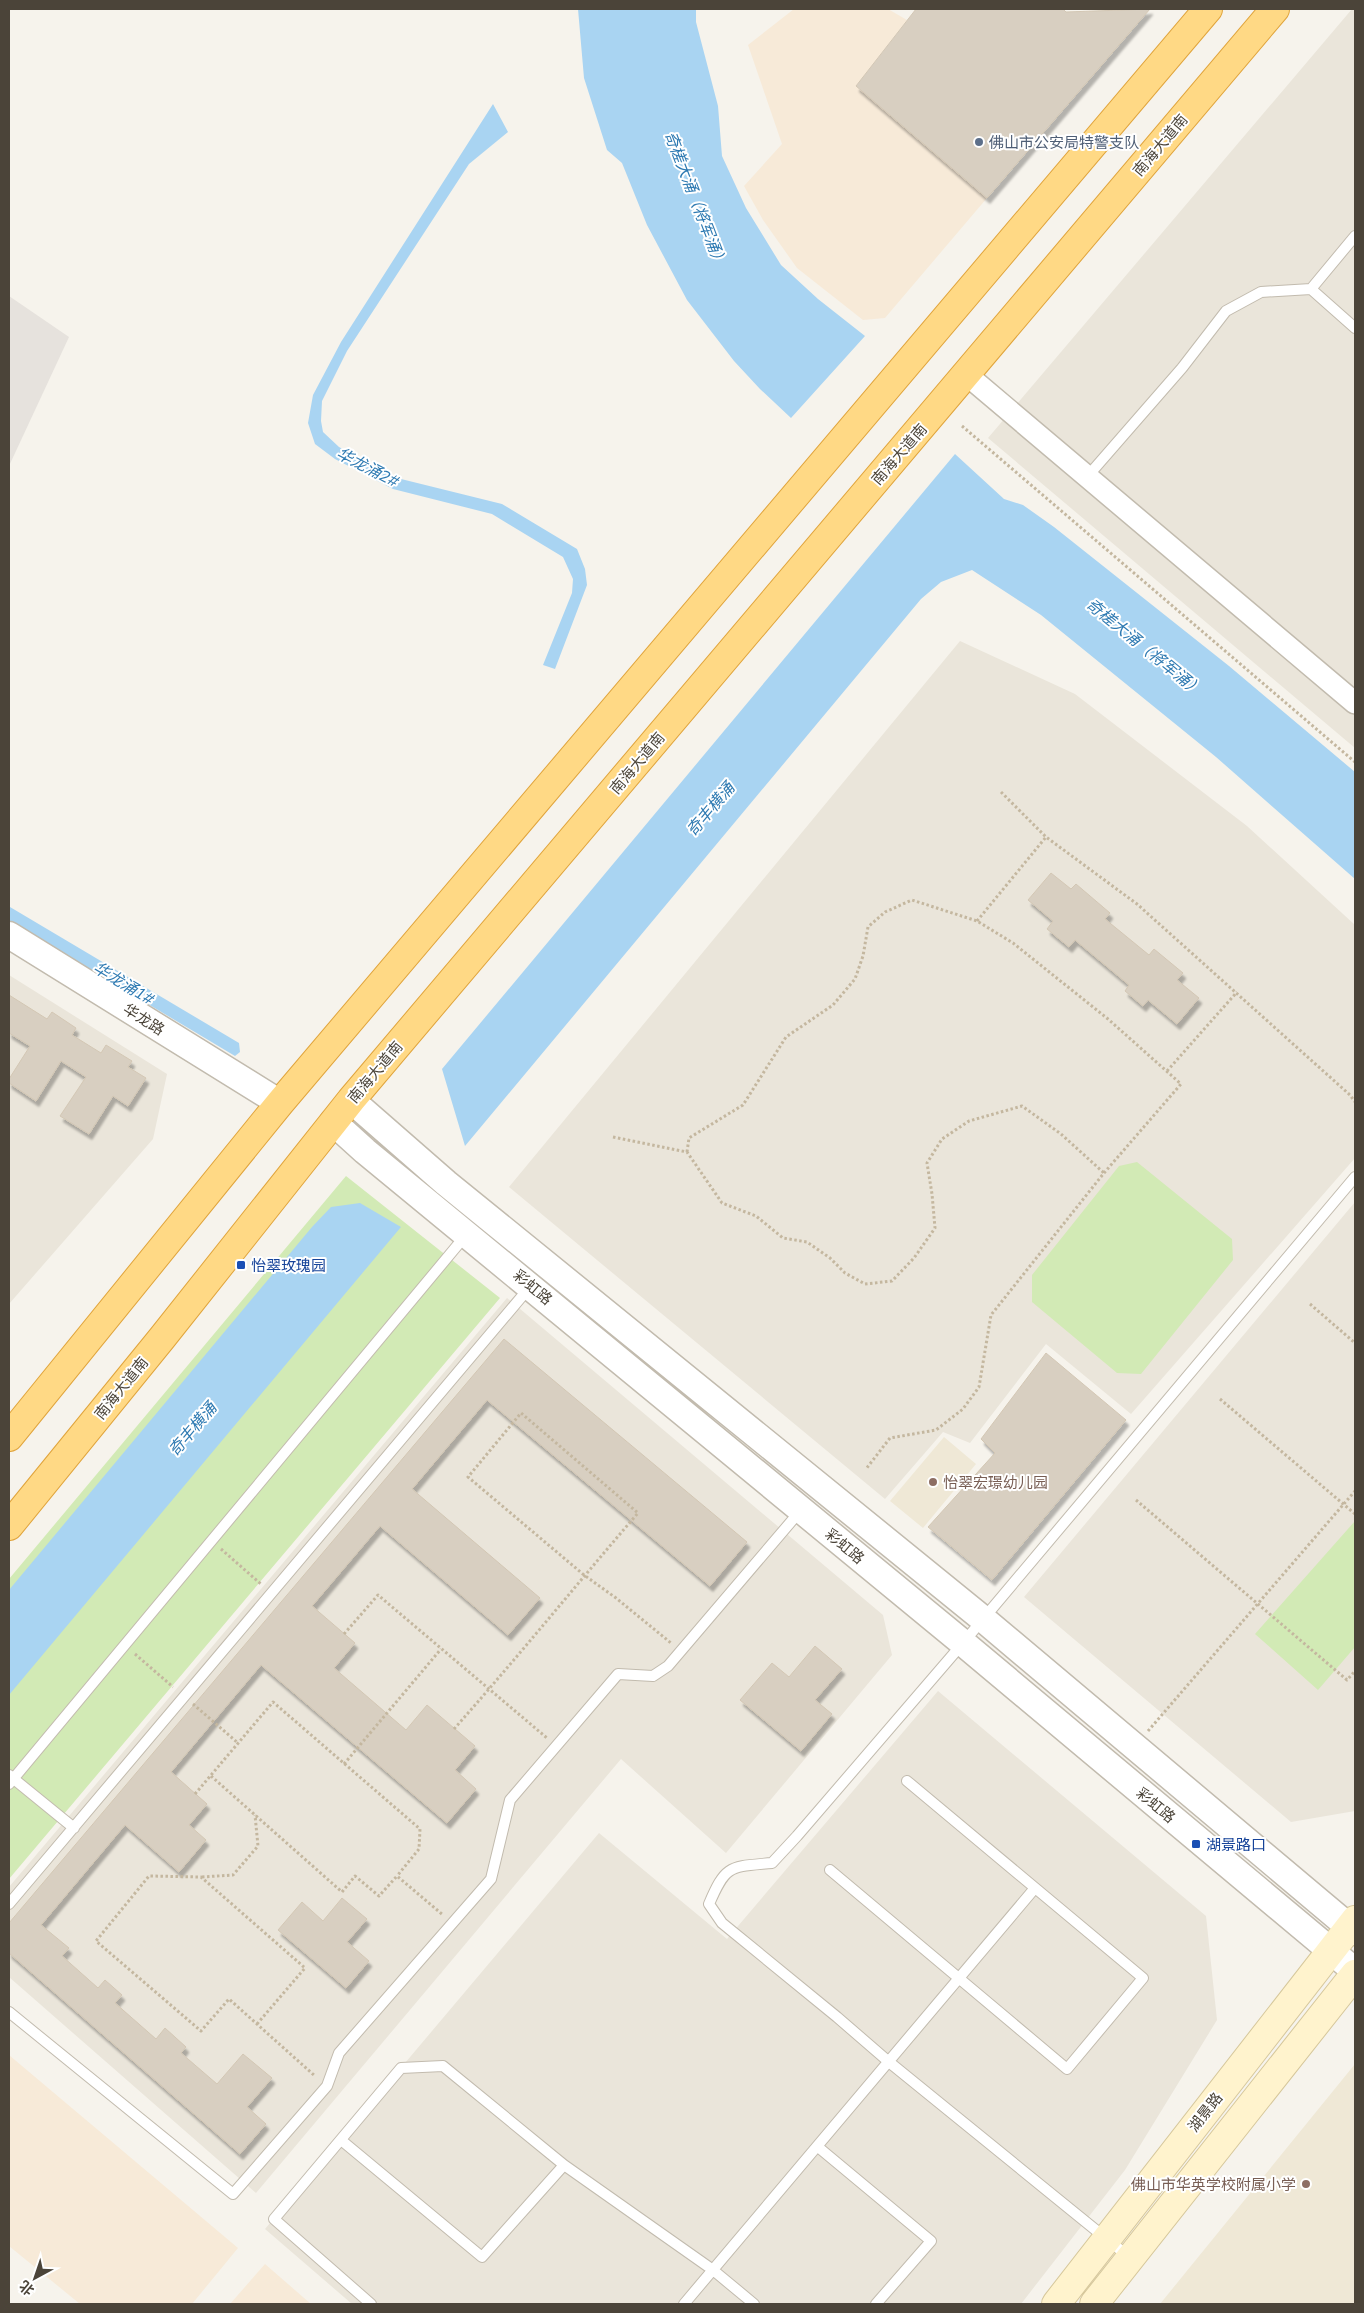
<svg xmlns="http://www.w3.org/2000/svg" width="1364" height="2313" viewBox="0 0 1364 2313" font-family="Mulish,'Noto Sans SC',sans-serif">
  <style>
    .residential { fill: #eae5da }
    .commercial { fill: #f7ead8 }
    .industrial { fill: #e6e2dd }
    .education { fill: #efe8d6 }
    .green { fill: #d2eab5 }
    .water { fill: #a9d4f2 }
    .building { fill: #d8cfc1; stroke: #d3c7b4; filter: url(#shadow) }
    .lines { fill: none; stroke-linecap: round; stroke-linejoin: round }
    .service-casing { stroke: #c2bbae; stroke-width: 12 }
    .minor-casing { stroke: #c2bbae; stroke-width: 24 }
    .tertiary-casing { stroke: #c2bbae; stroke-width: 29 }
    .secondary-casing { stroke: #d6c79b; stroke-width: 30 }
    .trunk-casing { stroke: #e0a43c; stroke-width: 30 }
    .path { stroke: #c4b79f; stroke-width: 3; stroke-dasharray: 2.5 2.5; stroke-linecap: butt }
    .service { stroke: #fff; stroke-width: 10 }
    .minor { stroke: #fff; stroke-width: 21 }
    .tertiary { stroke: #fff; stroke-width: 26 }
    .secondary { stroke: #fff3cd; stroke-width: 28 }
    .trunk { stroke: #ffd985; stroke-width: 28 }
    .service-dot { fill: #5c6f8a; stroke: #fff; stroke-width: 2 }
    .transit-dot { fill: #1a4fb4; stroke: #fff; stroke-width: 2 }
    .education-dot { fill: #8d6e63; stroke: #fff; stroke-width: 2 }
    .labels { text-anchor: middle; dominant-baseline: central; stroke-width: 4; stroke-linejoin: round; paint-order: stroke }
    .service-label { font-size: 15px; fill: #4e5e75; stroke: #fff; text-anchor: start }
    .street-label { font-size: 15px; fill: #4b4439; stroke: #fff }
    .transit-label { font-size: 15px; fill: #164399; stroke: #fff; text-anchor: start }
    .education-label { font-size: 15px; fill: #785e54; stroke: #fff; text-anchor: start }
    .water-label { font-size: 16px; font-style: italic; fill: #2e7ab2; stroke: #fff }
  </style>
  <defs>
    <filter id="shadow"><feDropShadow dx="3" dy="5.5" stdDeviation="1" flood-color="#0004"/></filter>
  </defs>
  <rect width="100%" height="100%" fill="#f6f3ec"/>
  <!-- residential -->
  <path class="residential" d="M1352,9H1355V748L988,438Z
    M960,641L1075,694L1247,826L1355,925V1158L1131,1414L1046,1344L970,1443L943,1432L885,1499L509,1187Z
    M9,975L167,1074L153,1139L9,1304Z
    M1355,1202V1811L1291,1822L1024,1597Z
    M507,1298L883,1615L892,1655L726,1853L621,1759L256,2193L9,1977V1887Z
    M938,1691L1206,1916L1217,2020L1125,2170L1021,2304H352L265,2229L599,1833L727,1939Z"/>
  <!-- commercial -->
  <path class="commercial" d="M794,9H888L907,20L856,86L987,198L885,318L863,320L797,268L763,220L744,186L782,144L748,45Z
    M9,2055L238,2248L192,2304H80L9,2246Z
    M265,2264L311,2304H230Z"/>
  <!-- industrial -->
  <path class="industrial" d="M9,296L69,337L9,466Z"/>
  <!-- education -->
  <path class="education" d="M944,1437L976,1464L923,1528L890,1501Z
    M1355,2064V2304H1160Z"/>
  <!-- green -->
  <path class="green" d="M1137,1162L1232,1239L1233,1260L1141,1374L1117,1373L1032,1302V1275L1119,1166Z
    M346,1176L500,1298L9,1879V1579Z
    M1355,1521V1647L1318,1690L1255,1634Z"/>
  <!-- water -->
  <path class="water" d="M578,9H696V22L718,106L722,156L746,208L781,265L818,299L865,336L791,418L760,389L734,361L687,300L647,225L622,163L607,150L584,78Z
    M493,104L508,132L469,164L347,351L322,401L321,421L323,432L339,447L397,478L502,504L577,549L585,569L587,585L555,669L543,665L572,593L573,579L563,557L492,514L393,489L335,459L315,444L308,423L313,395L341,342Z
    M955,454L1004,499L1023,505L1054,527L1229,666L1355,772V879L1216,757L1041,615L972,570L941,582L921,599L465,1146L442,1069Z
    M10,907L239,1043L240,1052L235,1056L9,921Z
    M360,1203L401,1227L9,1695V1590L312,1227L331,1207Z"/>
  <!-- building -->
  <path class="building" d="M916,9H1063L1066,12L1150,9L987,198L856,86Z
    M1051,873L1071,889L1076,884L1110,913L1105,919L1149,955L1154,949L1183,973L1177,980L1199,998L1177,1024L1148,1000L1143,1006L1125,991L1129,985L1075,940L1069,947L1047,929L1053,921L1028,900Z
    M9,995L47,1019L52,1012L76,1028L72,1035L101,1053L106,1045L132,1061L128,1067L146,1078L128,1106L113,1096L89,1134L60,1116L86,1077L61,1061L36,1101L9,1083V1079L30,1046L9,1033Z
    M504,1339L747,1542L710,1586L487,1400L412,1489L540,1598L508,1635L380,1526L312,1606L355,1643L334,1668L406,1730L427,1705L475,1746L455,1770L476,1789L447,1823L261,1665L171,1772L207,1804L189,1825L206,1840L179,1872L125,1825L41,1925L69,1948L62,1956L98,1988L105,1980L122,1995L115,2003L156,2039L165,2028L186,2047L181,2053L217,2084L243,2054L272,2078L247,2107L266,2124L240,2154L9,1953V1923Z
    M1046,1353L1126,1420L992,1580L928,1527L995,1453L981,1439Z
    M815,1646L842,1669L815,1700L832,1714L801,1751L740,1700L772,1663L789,1677Z
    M342,1898L367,1919L347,1942L369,1961L346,1988L278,1930L302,1902L323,1921Z"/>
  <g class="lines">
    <!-- service casing -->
    <g class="service-casing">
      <path id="service" d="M1311,289L1355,236
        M1087,477L1182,368L1226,311L1261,292L1311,289L1355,328
        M9,1775L74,1828
        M9,1784L466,1235
        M830,1870L1067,2069L1143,1978L907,1781
        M9,1904L529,1288
        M9,2012L233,2194L327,2086L339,2053L491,1879L510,1800L618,1674L653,1676L668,1666L801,1510
        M341,2140L482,2257L564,2165
        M818,2147L931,2241L876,2304
        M1129,2257L889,2062L837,2017L722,1923L709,1904C726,1864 730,1867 772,1863L797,1836L963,1643L1355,1177
        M371,2304L274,2219L401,2068L443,2066L564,2165L713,2270L754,2304
        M684,2304L1035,1888"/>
    </g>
    <!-- minor casing -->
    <g class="minor-casing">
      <path id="minor" d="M967,375L1355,703"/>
    </g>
    <!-- tertiary casing -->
    <g class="tertiary-casing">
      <path id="tertiary" d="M9,935L280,1103
        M351,1100L446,1183L983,1619L1355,1932
        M333,1122L365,1151L963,1643L1355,1971"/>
    </g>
    <!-- secondary casing -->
    <g class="secondary-casing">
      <path id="secondary" d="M1056,2304L1355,1920
        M1094,2304L1355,1974"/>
    </g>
    <!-- trunk casing -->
    <g class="trunk-casing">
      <path id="trunk" d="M9,1437L280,1103L1208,9
        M9,1526L162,1338L351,1100L1275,9"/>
    </g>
    <!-- path -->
    <path class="path" d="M962,426L1355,762
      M1001,792L1046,837L1137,904L1350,1095L1355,1102
      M977,921L1046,837
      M1167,1071L1237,992
      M613,1137L687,1152L722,1203L756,1216L783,1238L807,1242L830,1258L845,1273L865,1284L892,1281L914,1258L935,1228L932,1194L927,1163L942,1139L969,1121L1022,1106L1061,1134L1104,1173
      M687,1152L689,1138L743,1105L786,1037L833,1005L855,979L863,956L868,927L885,912L912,900L977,921L1013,943L1108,1019L1181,1084L1104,1173L991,1315L979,1387L963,1409L936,1430L890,1438L866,1469
      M1310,1304L1355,1343
      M1220,1399L1355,1514
      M1136,1500L1347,1680L1355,1671
      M221,1549L262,1585
      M344,1634L378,1595L547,1738
      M135,1654L173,1687
      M193,1704L238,1743
      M454,1729C517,1658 576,1585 638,1513L521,1413L468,1477L584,1575L616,1598L671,1643
      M1148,1731L1355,1491
      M344,1764L441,1649
      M211,1776L342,1892L355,1876L379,1896L397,1876L443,1915
      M195,1794L273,1702L420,1829L419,1849L397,1876
      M202,1877L233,1875L258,1846L255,1815
      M257,2024L305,1968L201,1877L149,1876L96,1941L201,2031L229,1999L315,2076"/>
    <!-- service -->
    <use href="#service" class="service"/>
    <!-- minor -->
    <use href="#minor" class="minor"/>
    <!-- tertiary -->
    <use href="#tertiary" class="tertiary"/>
    <!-- secondary -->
    <use href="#secondary" class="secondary"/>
    <!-- trunk -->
    <use href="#trunk" class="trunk"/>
  </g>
  <!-- markers -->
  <circle class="service-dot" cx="979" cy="142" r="5"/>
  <g class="transit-dot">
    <rect x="236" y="1260" width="10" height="10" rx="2.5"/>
    <rect x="1191" y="1839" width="10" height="10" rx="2.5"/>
  </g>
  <g class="education-dot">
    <circle cx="933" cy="1482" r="5"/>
    <circle cx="1306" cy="2184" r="5"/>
  </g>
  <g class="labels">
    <!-- service labels -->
    <g class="service-label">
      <text x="989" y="142">佛山市公安局特警支队</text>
    </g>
    <!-- street labels -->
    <g class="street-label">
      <text transform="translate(1160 145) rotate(-50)">南海大道南</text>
      <text transform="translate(899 454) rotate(-49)">南海大道南</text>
      <text transform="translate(637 763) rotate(-50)">南海大道南</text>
      <text transform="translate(144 1019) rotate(32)">华龙路</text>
      <text transform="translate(375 1072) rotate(-50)">南海大道南</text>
      <text transform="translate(533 1287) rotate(40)">彩虹路</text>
      <text transform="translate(121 1388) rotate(-51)">南海大道南</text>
      <text transform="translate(845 1546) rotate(40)">彩虹路</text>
      <text transform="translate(1156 1805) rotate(40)">彩虹路</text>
      <text transform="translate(1205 2112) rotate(-52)">湖景路</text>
    </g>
    <!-- transit labels -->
    <g class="transit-label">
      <text x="251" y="1265">怡翠玫瑰园</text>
      <text x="1206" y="1844">湖景路口</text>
    </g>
    <!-- education labels -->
    <g class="education-label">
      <text x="943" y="1482">怡翠宏璟幼儿园</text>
      <text x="1296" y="2184" text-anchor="end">佛山市华英学校附属小学</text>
    </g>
    <!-- water labels -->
    <g class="water-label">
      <text transform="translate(696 199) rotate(69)">奇槎大涌（将军涌）</text>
      <text transform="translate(368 467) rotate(27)">华龙涌2#</text>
      <text transform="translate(1145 647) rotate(39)">奇槎大涌（将军涌）</text>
      <text transform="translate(710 809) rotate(-50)">奇丰横涌</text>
      <text transform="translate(124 983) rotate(31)">华龙涌1#</text>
      <text transform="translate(192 1429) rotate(-50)">奇丰横涌</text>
    </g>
  </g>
  <!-- border -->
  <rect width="1364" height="2313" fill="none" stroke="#4b4439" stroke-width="20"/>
  <!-- north arrow -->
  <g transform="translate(35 2278) rotate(220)" stroke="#ffffff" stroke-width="4" paint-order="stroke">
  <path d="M0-4L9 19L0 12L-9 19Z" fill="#4b4439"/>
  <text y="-8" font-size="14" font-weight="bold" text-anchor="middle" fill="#4b4439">北</text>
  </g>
</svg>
